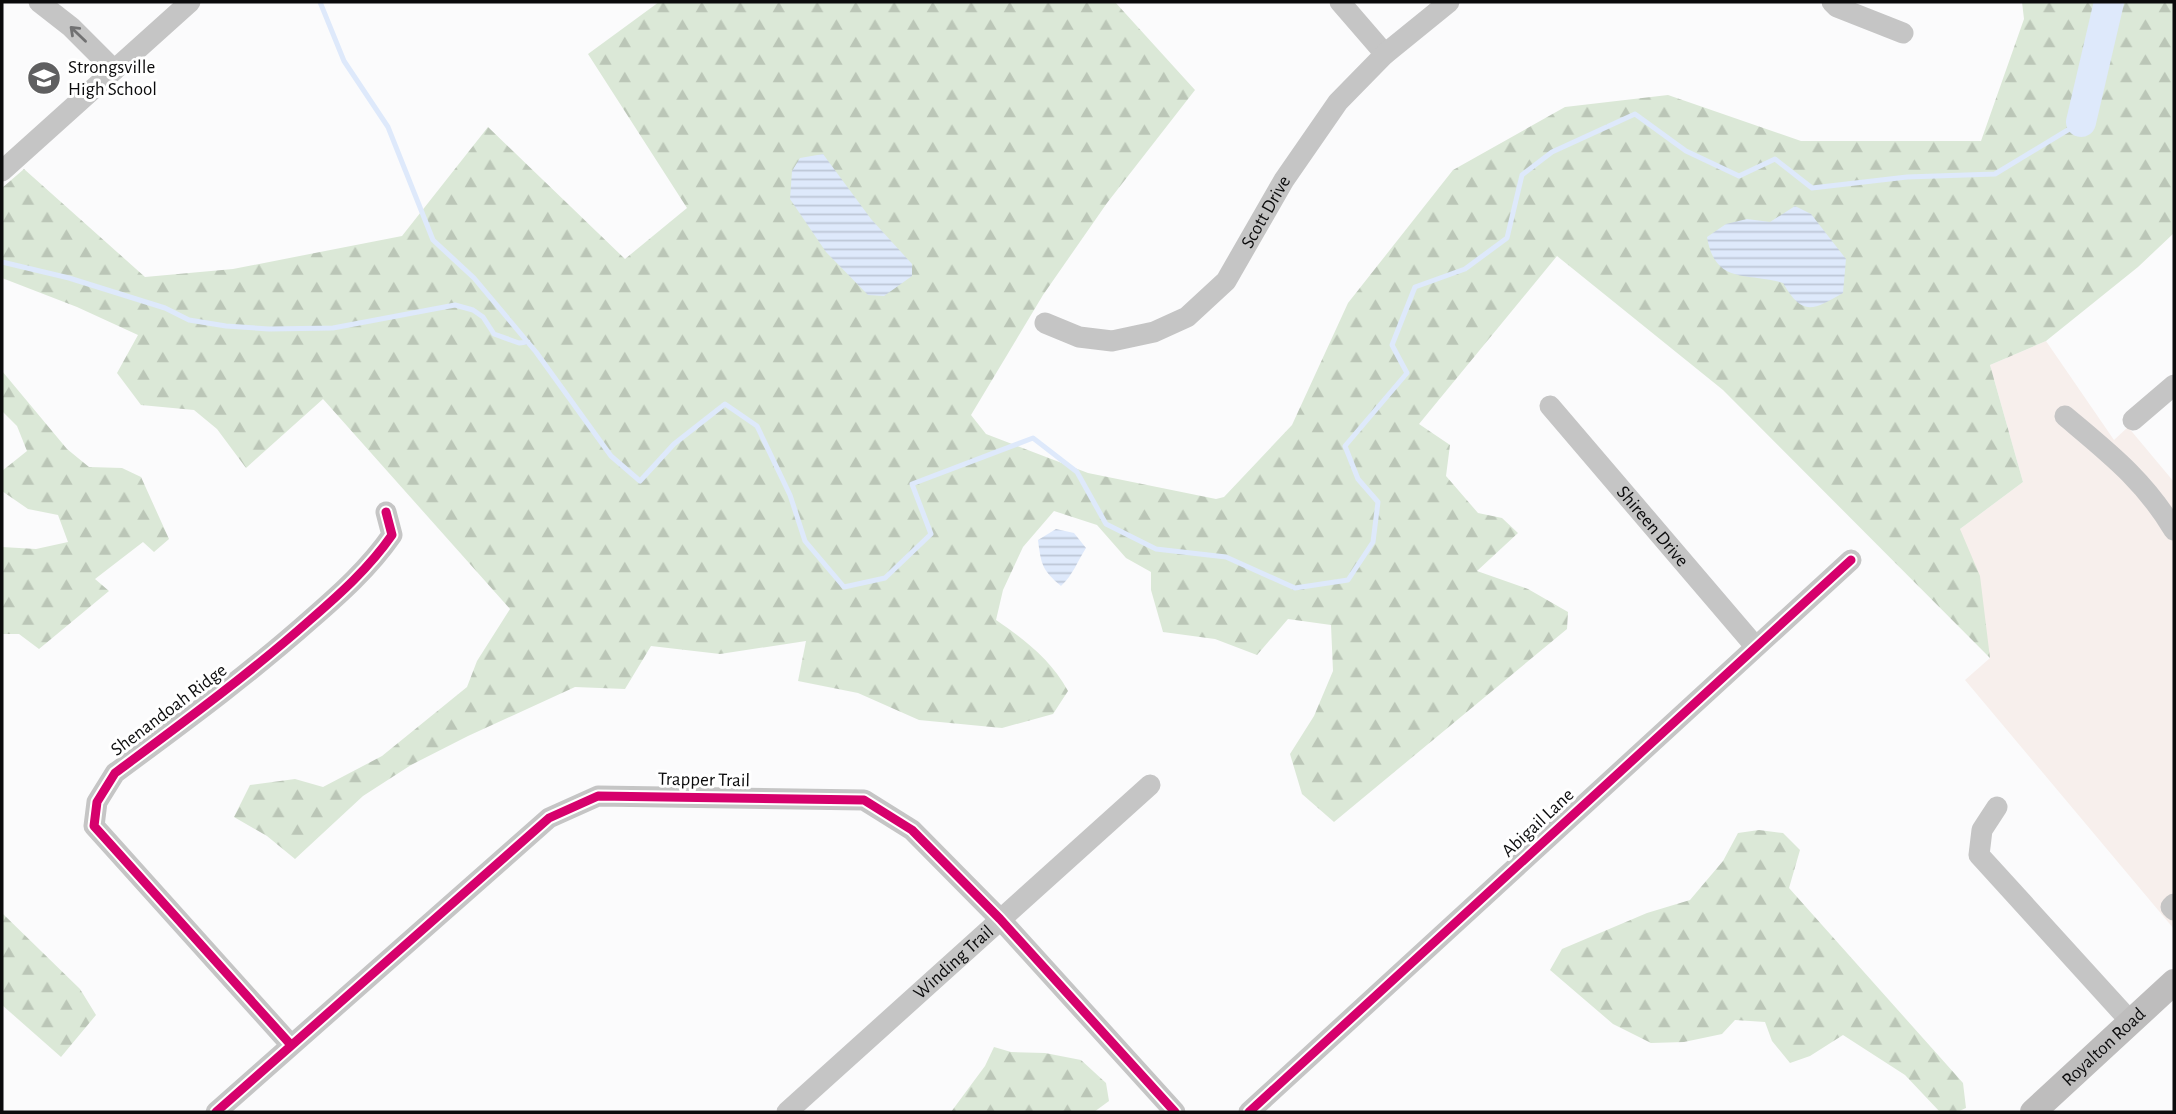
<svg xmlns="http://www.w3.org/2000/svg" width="2176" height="1114" viewBox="0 0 2176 1114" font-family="'Alegreya Sans',sans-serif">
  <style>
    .commercial { fill: #f7efec }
    .forest { fill: url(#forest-firs) }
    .water { fill: url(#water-rules) }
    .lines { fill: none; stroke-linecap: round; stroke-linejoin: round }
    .stream { stroke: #dee9fb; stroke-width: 5 }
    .river { stroke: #dee9fb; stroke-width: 30 }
    .minor { stroke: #c5c5c5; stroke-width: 21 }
    .major { stroke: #bebdbd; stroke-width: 26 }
    .cycleway-casing { stroke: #fff; stroke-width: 13 }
    .cycleway { stroke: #d6006c; stroke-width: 9 }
    .oneway { stroke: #717172 }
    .labels { text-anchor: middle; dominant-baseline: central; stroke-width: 6; stroke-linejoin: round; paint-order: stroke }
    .poi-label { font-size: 19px; fill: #0b0b0c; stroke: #fff; text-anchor: start }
    .street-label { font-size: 19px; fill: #0b0b0c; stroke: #fff }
  </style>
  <defs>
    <pattern id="forest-firs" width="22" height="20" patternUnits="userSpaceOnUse" patternTransform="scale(1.75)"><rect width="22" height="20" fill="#dbe8d7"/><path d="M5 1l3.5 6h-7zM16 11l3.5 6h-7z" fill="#bbc6b7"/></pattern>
    <pattern id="water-rules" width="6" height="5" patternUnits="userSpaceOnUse" patternTransform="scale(1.75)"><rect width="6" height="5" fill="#dee9fb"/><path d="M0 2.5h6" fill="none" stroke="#bdc6d6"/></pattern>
  </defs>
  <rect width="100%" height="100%" fill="#fbfbfc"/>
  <!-- commercial -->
  <path class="commercial" d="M2046,341L2114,440L2128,427L2174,482V929L1965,680L1990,658L1960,529L2023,482L1990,365Z"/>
  <!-- forest -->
  <path class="forest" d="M659,2H1115L1195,90L1107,203L1043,295L971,415L986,434L1088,473L1216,499L1224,497L1292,425L1348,303L1453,170L1565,107L1668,95L1801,141H1981L2024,19L2022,2H2174V233L2138,267L2046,341L1990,365L2023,482L1960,529L1980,576L1990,658L1723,390L1557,256L1419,424L1450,445L1446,476L1478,513L1502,518L1518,533L1477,571L1528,589L1568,612L1567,629L1334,822L1302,794L1290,754L1314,716L1333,671L1331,625L1288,619L1257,655L1215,639L1163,632L1151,590V572L1126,558L1097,525L1054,511L1023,547L1003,590L996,620C1025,640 1051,660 1068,691L1053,714L1002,728L919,720L858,693L798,681L806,641L720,654L651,646L625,689L575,687L468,736L411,765L363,796L295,859L267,836L234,817L250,785L295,779L323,787L382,756L467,687L477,661L510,609L323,399L246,468L217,429L194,410L141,405L117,373L138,335L77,307L2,278V188L24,169L145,277L233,269L402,236L488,127L625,259L687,208L588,54Z
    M2,371L67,449L89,467L122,468L141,477L169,539L154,552L143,542L95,579L109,591L39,649L19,634H2V547L36,549L68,542L58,515L28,509L2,491V471L27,451L17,426L2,411Z
    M1759,830L1783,833L1800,850L1789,888L1963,1083L1966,1108L1957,1112H1940L1905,1075L1843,1035L1810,1056L1790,1063L1772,1041L1765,1022L1735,1020L1722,1034L1684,1042L1651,1043L1613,1024L1550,970L1562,949L1647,913L1690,900L1723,861L1738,833Z
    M2,913L80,989L96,1015L61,1057L2,1005Z
    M994,1047L1011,1052L1045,1053L1081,1060L1106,1083L1109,1101L1094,1112H951L985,1066Z"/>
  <!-- water -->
  <path class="water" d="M823,154L871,219L912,264V276L884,296L868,295L826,252L790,199L792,171L800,158Z
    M1795,206L1811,214L1846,259L1843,293C1812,311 1802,316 1783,283C1749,272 1715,286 1707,237L1726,224L1747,219L1770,222Z
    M1056,529L1074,533L1086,548C1077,562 1073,575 1061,586C1042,570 1041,564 1038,540Z"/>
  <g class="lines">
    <!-- stream -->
    <path class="stream" d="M320,2L344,61L388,127L433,240L474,278L536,352L611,456L640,481L674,444L725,404L757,426L790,495L805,541L844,587L885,578L931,534L912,484L1033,438L1077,472L1106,524L1156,549L1226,557L1295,588L1348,580L1373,542L1378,502L1358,479L1345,446L1407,373L1392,345L1415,287L1465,269L1507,238L1522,175L1552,152L1635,114L1686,151L1739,176L1775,159L1812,188L1907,177L1995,174L2081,122
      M2,262L69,278L165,308L189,320L226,326L269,329L333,328L455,305L473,310L483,317L494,334L519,343L528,342"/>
    <!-- river -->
    <path class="river" d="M2081,122L2109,2"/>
    <!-- minor -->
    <g class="minor">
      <path d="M39,2L71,27L114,70"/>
      <path d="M1340,2L1385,54"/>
      <path d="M1832,2L1837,7L1903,33"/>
      <path d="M2,171L190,2"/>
      <path id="s1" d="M1045,323L1079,337L1112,341L1154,332L1187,317L1226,281L1284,180L1338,102L1385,54L1449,2"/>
      <path id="s2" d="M1550,406L1755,646"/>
      <path d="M2065,416C2109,453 2144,480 2174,530"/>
      <path d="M2133,420L2174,385"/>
      <path d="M1997,807L1982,830L1979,855L2131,1022"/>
      <path d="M2174,904L2171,907L2174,910"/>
      <path d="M291,1045L94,826L97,802L115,773C181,724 248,675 310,620C340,594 369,568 392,535L386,512"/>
      <path d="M216,1112L549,818L598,796L864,800L912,830L1000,919L1175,1112"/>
      <path id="s3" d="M787,1112L1150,785"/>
      <path d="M1249,1112L1851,560"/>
    </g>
    <!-- major -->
    <path class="major" id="s4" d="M2033,1112L2174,982"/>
    <!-- cycleway casing -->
    <g class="cycleway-casing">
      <path id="cycleway" d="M291,1045L94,826L97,802L115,773C181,724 248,675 310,620C340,594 369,568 392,535L386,512
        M216,1112L549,818L598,796L864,800L912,830L1000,919L1175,1112
        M1249,1112L1851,560"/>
    </g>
    <!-- cycleway -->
    <use href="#cycleway" class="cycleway"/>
  </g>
  <!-- one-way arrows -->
  <defs><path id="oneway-shaft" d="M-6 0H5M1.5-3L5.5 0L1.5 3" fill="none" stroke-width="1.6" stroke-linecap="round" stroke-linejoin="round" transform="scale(1.75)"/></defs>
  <use class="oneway" href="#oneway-shaft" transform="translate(78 34) rotate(-136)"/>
  <!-- icons -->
  <defs>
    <g id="school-disc" transform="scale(1.75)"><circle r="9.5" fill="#5f5f60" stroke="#fff"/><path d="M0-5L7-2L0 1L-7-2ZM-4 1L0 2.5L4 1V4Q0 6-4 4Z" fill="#fff"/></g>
  </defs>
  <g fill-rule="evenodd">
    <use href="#school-disc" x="44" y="78"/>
  </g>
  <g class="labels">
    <!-- poi labels -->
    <g class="poi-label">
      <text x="68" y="67">Strongsville<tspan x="68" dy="22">High School</tspan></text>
    </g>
    <!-- street labels -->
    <g class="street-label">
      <text stroke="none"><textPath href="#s1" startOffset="282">Scott Drive</textPath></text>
      <text stroke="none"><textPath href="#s2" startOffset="158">Shireen Drive</textPath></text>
      <text transform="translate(169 710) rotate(-37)">Shenandoah Ridge</text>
      <text transform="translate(704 780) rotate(1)">Trapper Trail</text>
      <text transform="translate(1538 823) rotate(-43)">Abigail Lane</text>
      <text stroke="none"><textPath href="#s3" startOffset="224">Winding Trail</textPath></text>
      <text stroke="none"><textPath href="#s4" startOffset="96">Royalton Road</textPath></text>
    </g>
  </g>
  <!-- border -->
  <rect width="2176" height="1114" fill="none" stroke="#0b0b0c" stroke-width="7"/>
</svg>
